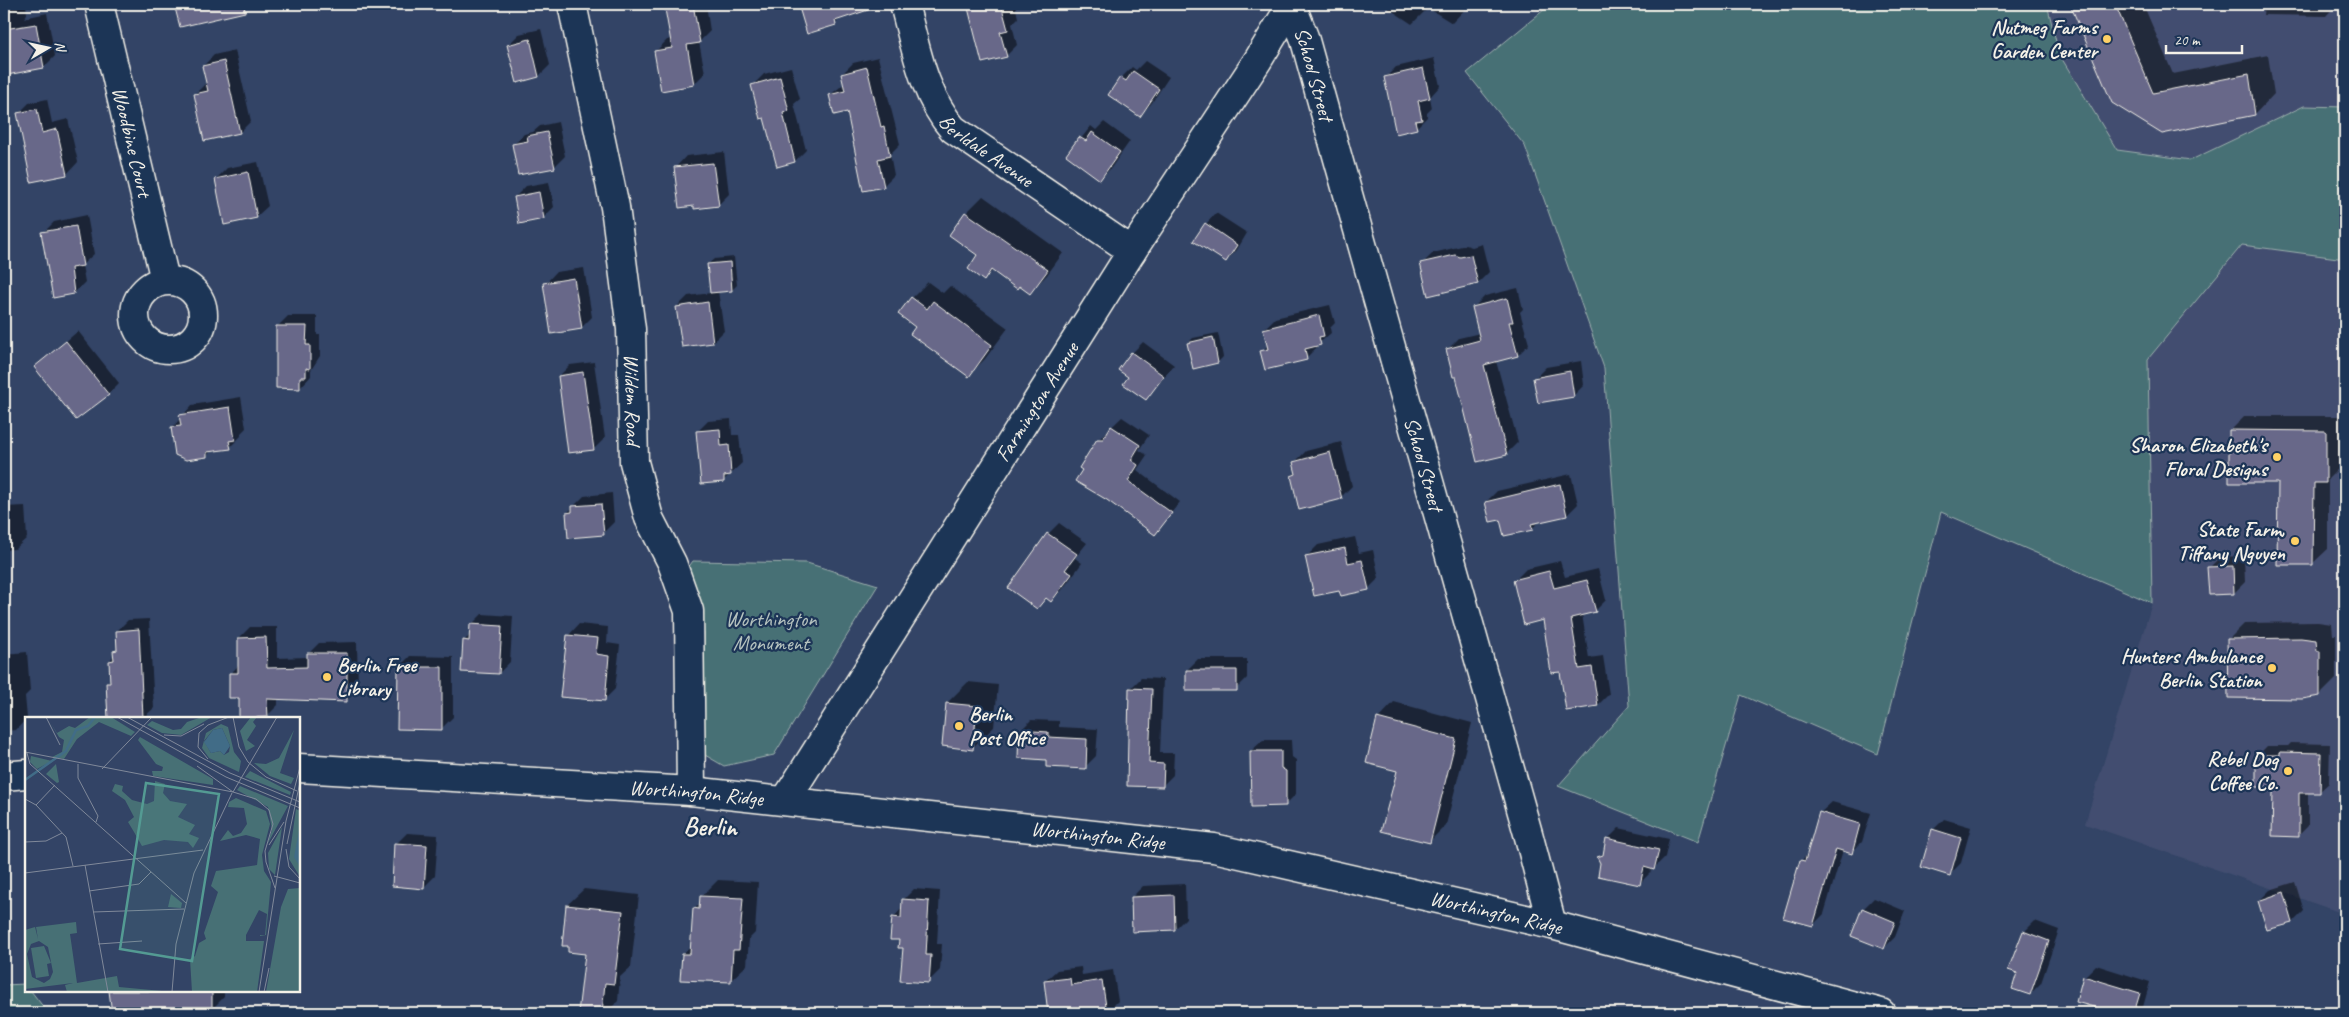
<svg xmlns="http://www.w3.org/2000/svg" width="2349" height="1017" viewBox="0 0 2349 1017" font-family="Caveat,sans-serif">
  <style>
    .built { fill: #434e70 }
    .green { fill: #477075; stroke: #9eb0ae }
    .shadow { fill: #0007 }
    .building { fill: #676789; stroke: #f4f1e8 }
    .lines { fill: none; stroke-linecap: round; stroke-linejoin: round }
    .street-casing { stroke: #f4f1e8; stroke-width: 31 }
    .secondary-casing { stroke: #f4f1e8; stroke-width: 31 }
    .street { stroke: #1d3557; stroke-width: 28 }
    .secondary { stroke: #1d3557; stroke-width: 28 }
    .poi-dot { fill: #ffd166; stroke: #1d3557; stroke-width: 2 }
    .labels { text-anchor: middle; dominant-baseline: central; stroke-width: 4.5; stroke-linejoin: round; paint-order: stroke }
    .poi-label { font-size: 21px; font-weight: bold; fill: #f4f1e8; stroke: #1d3557; text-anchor: end }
    .street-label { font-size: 21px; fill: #f4f1e8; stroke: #1d3557 }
    .park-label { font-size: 21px; fill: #b7c4c0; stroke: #1d3557 }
    .district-label { font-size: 26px; font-weight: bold; fill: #f4f1e8; stroke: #1d3557 }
    .inset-river { fill: none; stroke: #416c87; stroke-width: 2.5 }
    .inset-road { fill: none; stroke: #80899a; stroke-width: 1 }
    .view { fill: #549b93; fill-opacity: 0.15; stroke: #549b93; stroke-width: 2.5 }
    .inset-edge { fill: none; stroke: #f4f1e8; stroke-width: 2.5 }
  </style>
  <rect width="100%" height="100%" fill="#346"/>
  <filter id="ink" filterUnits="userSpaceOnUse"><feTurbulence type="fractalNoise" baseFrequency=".02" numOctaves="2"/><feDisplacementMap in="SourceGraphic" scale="10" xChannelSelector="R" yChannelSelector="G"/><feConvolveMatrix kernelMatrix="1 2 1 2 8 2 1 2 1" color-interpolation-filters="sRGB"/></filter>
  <g filter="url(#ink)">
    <!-- built -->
    <path class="built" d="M2047,4H2345V107L2304,106L2191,160L2117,150L2059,54Z
      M2242,245L2345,259V914L2085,824L2152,603L2148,359Z"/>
    <!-- green -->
    <path class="green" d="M1551,4H2047L2059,54L2117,150L2191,160L2304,106L2345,107V259L2242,245L2148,359L2152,603L1941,512L1878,754L1741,695L1698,842L1558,786L1629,706L1604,368L1525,146L1467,73Z
      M693,561L807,563L878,585L774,755L724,766L698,751L704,633L684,573Z
      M25,984L26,991H31L48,1013H4V985Z"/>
    <!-- shadow -->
    <path class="shadow" d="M4,4H26L27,14L24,18L47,13L55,56L44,67L8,73L4,49Z
      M672,4H706L710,31L699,42L705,73L694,84L656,51L667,40L672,39L667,9Z
      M800,4H851V7L835,24L808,32Z
      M968,4H1015L1018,18L1012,24L1017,45L1006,56L983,62Z
      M1391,4H1470L1452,23L1428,8L1412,24L1388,8Z
      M2071,4H2143L2173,74L2268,55L2274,94L2255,114L2163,133L2113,102Z
      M2264,4H2337L2326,16L2263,15Z
      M541,29L550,65L539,76L508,45L519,34Z
      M235,50L251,121L240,132L195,94L206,83L203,66L214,55Z
      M878,57L900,144L890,154L894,175L883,186L848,110L830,95L844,84L842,74L853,63Z
      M1434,58L1440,86L1430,97L1432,108L1427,113V117L1416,128L1385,78L1396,67Z
      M1145,61L1169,77L1151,104L1140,115L1121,78L1132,67L1136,70Z
      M791,67L800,99L794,104L806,150L795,161L765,116L753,85L764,74Z
      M47,99L52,123L68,119L78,162L67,174L18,114L29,103Z
      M558,122L565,156L554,167L513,145L524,134L533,132L540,126Z
      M1104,122L1130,141L1111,168L1100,179L1068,155L1091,126L1096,130Z
      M724,152L729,194L718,205H695L675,168L686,156Z
      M258,162L268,206L256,217L216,179L227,168Z
      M549,182L554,207L543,218L515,197L526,186Z
      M983,196L1063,253L1047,275L1030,292L993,270L984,279L979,255L951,234L966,213Z
      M1216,213L1247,233L1237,250L1226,261L1206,224Z
      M87,215L94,254L82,265L85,282L74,293L43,233L54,222Z
      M1482,244L1489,272L1478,283L1422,264L1433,253L1466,245L1472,247Z
      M734,257L737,285L732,290L718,291L724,331L713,342L677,307L688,296L711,293L708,264L714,259Z
      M584,268L592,317L581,328L545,284L556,272Z
      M928,282L943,293L950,286L1008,328L985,359L969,375L917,326L912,298Z
      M1518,288L1523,309L1520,312L1529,344L1518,355L1496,361L1518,442L1507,453L1478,461L1457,375L1448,349L1459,338L1480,333L1474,307L1485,296Z
      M1330,305L1335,323L1330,328L1331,333L1317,345V347L1306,358L1262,352L1268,345L1264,329L1275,318Z
      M288,316H317V335H320V356L311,370V376L300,388L277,327Z
      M78,331L119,383L108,394L36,367Z
      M1218,333L1223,357L1218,362L1194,367L1188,343L1193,338Z
      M1143,342L1174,365L1146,399L1130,377L1132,353Z
      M1581,361L1584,385L1573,396L1535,378L1546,367Z
      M594,362L605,438L594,449L569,452L559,376L570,365Z
      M241,397L246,428L241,433V436L230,447L212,450L207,456L172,428L192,405Z
      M2245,416H2341L2340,467L2328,479V549L2312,564L2279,482L2230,431Z
      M1122,417L1149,435L1139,450L1147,455L1137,470L1180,502L1155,533L1098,440Z
      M731,419L732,435H739L742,463L723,481L697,432L708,421Z
      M1341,442L1352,486L1341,497L1292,476L1297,471L1295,462L1306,451Z
      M1571,474L1578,504L1567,515L1539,521L1532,529L1501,518L1486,502L1497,491Z
      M612,493L614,522L603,533L567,513L584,496Z
      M25,506L27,538L15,549L4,550V507Z
      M1059,523L1087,543L1075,558L1082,563L1062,590L1051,601L1047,598L1037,607L1048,534Z
      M1355,537L1359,553L1373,550L1379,578L1368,589L1340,590L1307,556L1318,545Z
      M2244,556L2245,582L2234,593L2209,568L2220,557Z
      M1560,561L1565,577L1598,569L1606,600L1595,611L1582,614L1589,658L1603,656L1609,694L1598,705L1561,670L1544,619L1515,580L1526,569Z
      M482,614L513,616L510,662L499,673L464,641L470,635L471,625Z
      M149,619L154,708L143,718H109L108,683L111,680L110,661L118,647L117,631L128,620Z
      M2318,622L2332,624L2333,635H2336V679L2320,695L2229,639L2245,623Z
      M579,624L608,627L607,643L620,645L615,689L604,700L568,636Z
      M250,627H277V658L308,657V654L319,643L357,642L358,689L347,700L278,698V705L267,716L240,697L230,674L239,665V638Z
      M27,652L30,691L25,696L27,718L16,730L4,731V654Z
      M410,656L453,657V717L442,728L399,667Z
      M1198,659H1247V678L1236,689L1187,670Z
      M1141,678L1163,679L1160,753H1174L1173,775L1162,786L1129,785L1130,689Z
      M968,682L998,685L994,727L972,748L947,703Z
      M1394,702L1472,723L1446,825L1429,842L1378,719Z
      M1031,720L1059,721V727L1098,729L1096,756L1085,767L1048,758L1020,731Z
      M1263,740H1291L1292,757L1296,760V794L1285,805L1251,751Z
      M2291,743L2330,744L2329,783L2319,792H2308V826L2298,836L2258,755L2267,746H2288Z
      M1832,802L1871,813L1862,842L1851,853L1843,850L1824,914L1813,925L1801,861L1809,853L1820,813Z
      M1944,819L1971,827L1961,863L1950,874L1933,830Z
      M1619,828L1669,839L1665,857L1654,868H1652L1650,873L1639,884L1602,863L1599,857L1605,852L1608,839Z
      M407,833L438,835L435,876L424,887L396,844Z
      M718,880L758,882L755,933L749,939L747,965L730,981L683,954L692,946L694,909L701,903V897Z
      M2295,882L2304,911L2293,922L2268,929L2259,901L2270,890Z
      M1185,884L1186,918L1175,929L1132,897L1143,886Z
      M584,889L639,895L631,967L620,977L618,1001L606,1013H579L586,953L567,905Z
      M914,889L940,891L937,944H942L940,970L929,981L904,947L893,918L902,908L903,900Z
      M1874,898L1905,911L1895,937L1884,948L1863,909Z
      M2035,921L2059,930L2041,983L2030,994L2019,973L2024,932Z
      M2096,965L2150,982L2143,1007L2137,1013H2116L2078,1002L2085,976Z
      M1081,967L1082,975L1113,970L1118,1001L1107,1012L1049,1013L1045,981L1057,970Z
      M110,991H224V997L213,1008L172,1009L167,1013H113Z"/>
    <!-- building -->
    <path class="building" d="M174,4H244L245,12L180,27Z
      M693,4L700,43L687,45L694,85L661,91L654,51L672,48L665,9Z
      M798,4H874V8L835,21L836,25L807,34Z
      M967,4H1001L1008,30L1000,32L1007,57L982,63Z
      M2070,4H2115L2153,93L2249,74L2255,115L2162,134L2112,103Z
      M36,24L44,68L7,75L4,56V29Z
      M530,39L539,77L517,83L507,45Z
      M224,61L240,133L204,141L194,94L208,91L202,66Z
      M867,67L881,127L884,126L890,156L878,159L884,187L863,191L847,112L834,115L829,95L845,91L841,74Z
      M1423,68L1430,98L1418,101L1422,120L1415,121L1417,129L1396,134L1384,77Z
      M1133,71L1159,89L1140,117L1108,95L1120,77L1126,81Z
      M780,77L789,111L783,113L795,162L777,167L764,118L760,119L751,85Z
      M37,109L42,133L57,129L67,175L31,182L17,113Z
      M547,132L555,168L518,175L512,144L528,141L527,136Z
      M1092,132L1120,152L1100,180L1066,155L1079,137L1086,141Z
      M713,163L719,206L694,209V206L679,208L674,167Z
      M248,172L257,218L224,225L215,179Z
      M539,192L544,219L519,224L514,197Z
      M965,212L1048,270L1030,294L1019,286L1017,289L991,270L984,281L968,269L977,255L949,235Z
      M1205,223L1237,245L1226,262L1193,241Z
      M76,226L83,266L71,268L74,294L53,298L41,232Z
      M1455,255L1460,257L1471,255L1478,284L1428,296L1420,263Z
      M730,262L732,291L710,293L707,264Z
      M574,278L582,329L551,334L543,283Z
      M911,297L927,309L933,301L992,345L969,377L910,334L915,327L898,314Z
      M1507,298L1513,322H1509L1518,356L1484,365L1507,455L1477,462L1456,377H1453L1446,349L1480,340L1472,307Z
      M708,302L713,343L682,347L676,307Z
      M1319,315L1324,336L1319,337L1321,345L1305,349L1307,360L1265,370L1260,351L1268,349L1263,329Z
      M276,326H307L306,345H310V369L306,368V377H300V389L276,388Z
      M1213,337L1218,363L1193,369L1187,343Z
      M66,341L109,395L76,420L34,367Z
      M1131,352L1164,376L1146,400L1123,384L1128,377L1118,370Z
      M1570,371L1574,397L1538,403L1533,378Z
      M583,372L594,450L568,453L558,376Z
      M230,407L235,440L229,441L231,449L207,452V457L186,460L175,455L171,427L181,426L179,415Z
      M1111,426L1140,445L1131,460L1138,465L1128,481L1172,513L1155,535L1107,500L1075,481L1082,470L1079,468L1097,439H1103Z
      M720,429L721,446L729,445L731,475L724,476V482L701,484L696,431Z
      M2229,430L2326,431V483H2314L2313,565H2277L2278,483H2229Z
      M1330,452L1342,499L1299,510L1291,476L1296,474L1293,462Z
      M1560,484L1567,516L1531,524L1533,530L1504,536L1500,520L1490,522L1485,502Z
      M601,504L604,535L568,538L566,513L572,512V506Z
      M1047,533L1077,554L1065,570L1072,574L1051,602L1046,598L1037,609L1008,588Z
      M1345,548L1348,563L1362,560L1369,590L1341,596L1339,591L1314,596L1305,556Z
      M2233,566L2234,594L2209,595L2207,567Z
      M1549,571L1554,588L1587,580L1596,612L1571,618L1579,669L1592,667L1598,706L1566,711L1560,672L1551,673L1543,620L1524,625L1513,580Z
      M470,624L502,626L499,674L461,672L463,640L469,641Z
      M139,629L143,718H108L106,683H110L109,661L114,660L113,651L117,650L116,631Z
      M567,635L598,638L596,654L609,656L605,701L560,697Z
      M266,637L267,668L307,667V653H347V702L267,699L268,717L239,718V698H229V673H238V638Z
      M2301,638L2316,640L2317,651H2320V696L2302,699L2228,698L2227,639Z
      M398,667H442V730L397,729Z
      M1186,670H1237V691H1186Z
      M1129,688L1152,689L1149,763L1164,764L1163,787L1127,786Z
      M946,703L977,706L973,750L942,746Z
      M1377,718L1456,739L1430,843L1381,831L1397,771L1366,763Z
      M1019,730L1048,732V737L1087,739L1086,769L1046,767V760L1018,758Z
      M1250,751H1281V768L1286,771V806L1251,807Z
      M2280,752L2321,753L2320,793H2299V837L2272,836L2273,792H2271V787H2256V755H2280Z
      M1819,812L1860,824L1852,854L1836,849L1813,926L1783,918L1800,860L1805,861Z
      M1932,829L1961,838L1950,876L1921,867Z
      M1606,838L1659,850L1654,870L1644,867L1640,885L1598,876L1600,863L1597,857L1603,855Z
      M394,843L427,845L424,889L392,886Z
      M2284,892L2293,923L2267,930L2258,901Z
      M1174,895L1175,930L1132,932L1131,897Z
      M700,896L743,898L739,950H733L731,982L680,980L682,954H690L693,908L699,909Z
      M902,899L929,901L926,955H931L929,983L900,981L903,948H898L899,940H890L892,917L901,918Z
      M566,905L623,911L614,984L605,983L602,1013H578L585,954L568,952V946H562Z
      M1862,908L1895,922L1884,949L1851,936Z
      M2023,931L2049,941L2030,995L2012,989L2017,973L2008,970Z
      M2083,976L2140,993L2134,1013H2115L2076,1002Z
      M1070,978L1071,985L1102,980L1107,1013H1048L1044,981Z
      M109,991H212V1010H162V1013H112Z"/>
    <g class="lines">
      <!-- street casing -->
      <g class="street-casing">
        <g id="street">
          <path id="s1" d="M99,4L165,280"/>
          <path id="s2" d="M572,4L615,207L631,329L634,462L649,518L672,563L689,611L691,791"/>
          <path id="s3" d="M904,4C916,48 923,94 953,129L1132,251"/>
          <path id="s4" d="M1291,4L1304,37L1324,109L1529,837L1552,925"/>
          <circle cx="169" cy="315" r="34"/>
        </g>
      </g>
      <!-- secondary casing -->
      <g class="secondary-casing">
        <g id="secondary">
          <path id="s5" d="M299,768L691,791L1214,848L1552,925L1881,1013"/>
          <path d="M4,776L26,774"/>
          <path id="s6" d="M785,801L1132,251L1258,60L1292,4"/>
        </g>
      </g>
      <!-- street -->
      <use href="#street" class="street"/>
      <!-- secondary -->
      <use href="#secondary" class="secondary"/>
    </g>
  </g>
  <!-- markers -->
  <g class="poi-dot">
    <circle cx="2107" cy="39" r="5"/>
    <circle cx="2277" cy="457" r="5"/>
    <circle cx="2295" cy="541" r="5"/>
    <circle cx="2272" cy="668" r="5"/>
    <circle cx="327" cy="677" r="5"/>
    <circle cx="959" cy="726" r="5"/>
    <circle cx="2288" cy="771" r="5"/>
  </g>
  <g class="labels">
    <!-- poi labels -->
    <g class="poi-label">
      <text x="2097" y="27">Nutmeg Farms<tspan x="2097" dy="24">Garden Center</tspan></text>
      <text x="2267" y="445">Sharon Elizabeth's<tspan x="2267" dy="24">Floral Designs</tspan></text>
      <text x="2285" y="529">State Farm,<tspan x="2285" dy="24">Tiffany Nguyen</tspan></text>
      <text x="2262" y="656">Hunters Ambulance<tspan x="2262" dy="24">Berlin Station</tspan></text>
      <text x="337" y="665" text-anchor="start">Berlin Free<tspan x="337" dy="24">Library</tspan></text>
      <text x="969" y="714" text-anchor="start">Berlin<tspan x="969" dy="24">Post Office</tspan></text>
      <text x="2278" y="759">Rebel Dog<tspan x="2278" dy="24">Coffee Co.</tspan></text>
    </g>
    <!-- street labels -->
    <g class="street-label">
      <text stroke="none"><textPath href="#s4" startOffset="74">School Street</textPath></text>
      <text stroke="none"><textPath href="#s1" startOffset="142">Woodbine Court</textPath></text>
      <text stroke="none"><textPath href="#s3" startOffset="175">Berldale Avenue</textPath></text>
      <text stroke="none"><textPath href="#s2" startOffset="401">Wildem Road</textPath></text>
      <text stroke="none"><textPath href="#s6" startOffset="472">Farmington Avenue</textPath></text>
      <text stroke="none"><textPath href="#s4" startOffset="479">School Street</textPath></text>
      <text stroke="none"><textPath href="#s5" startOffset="398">Worthington Ridge</textPath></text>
      <text stroke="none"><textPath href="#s5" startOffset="802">Worthington Ridge</textPath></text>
      <text stroke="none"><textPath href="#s5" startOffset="1208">Worthington Ridge</textPath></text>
    </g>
    <!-- park labels -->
    <g class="park-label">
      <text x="771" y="619">Worthington<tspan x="771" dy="24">Monument</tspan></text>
    </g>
    <!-- district labels -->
    <g class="district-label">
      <text x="710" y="826">Berlin</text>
    </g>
  </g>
  <!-- overview -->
  <g transform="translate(25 717)">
    <rect width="275" height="275" fill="#346"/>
    <path d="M65,0H86L110,15L106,19L74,5L52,22L39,42L27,40L37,35L39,23L34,20L25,5L32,16L44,9L50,11ZM177,0H187L156,18L137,16L122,8L127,4L148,13L156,12L162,5ZM226,0H232L228,5L231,9L222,23L230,29L221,34L215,14ZM196,7L203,10L209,35L216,44L214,55L184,41L177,31L181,16ZM197,11L205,29L204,35L199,38L195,34L186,36L179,24L188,13ZM269,13L255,56L269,61L266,67L245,59L229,46L241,47L254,41ZM115,20L188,62V68L128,59L127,54H137L138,50L131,47L113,23ZM6,39L27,44L12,52L5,45ZM31,47L34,65L32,66L21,57ZM225,54L266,75L265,78L220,60ZM130,64L140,67L138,76L145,84L162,87L153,100L170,108L164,117L174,121L168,131L163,125L139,123L117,129L109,115L103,105L109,100L100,83L87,74L90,67L98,69L97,74L107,83L122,87L129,84ZM215,69L263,89L242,128L247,113L243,90L212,73ZM211,81L241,94L245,107L237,138L239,154L246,165L241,218L235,219V218H240L242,197L234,193L221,218V224H239L232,275H167L165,242L170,239L174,226L181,222L179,216L193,175L186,169L191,154L232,148L235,122L221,118L195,124L203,113L208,119L216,116L222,107L219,91L203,90L204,85ZM271,92L275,94V160L264,142ZM257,110L250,158L244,152L243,136ZM275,171V275H241L256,190L263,172ZM146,177L157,186L156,191L143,190ZM51,205L52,216L45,217L52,266L92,259L94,270L148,275H42L40,268L48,266L0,272V213L10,210L13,222L11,210ZM14,224L23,230L28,255L25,262L19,266L7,260L2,237L6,227ZM19,229L26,246L22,247L24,259L11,261L6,231Z" fill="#477075" fill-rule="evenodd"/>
    <path d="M197,11L205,29L199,38L195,34L186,36L179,25L188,13ZM275,108V150L269,140Z" fill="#416c87"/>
    <path class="inset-river" d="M0,63L41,34L51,13L63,9L70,0"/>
    <path class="inset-road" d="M21,0L35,28M92,0L201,60L275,91M102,0L205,56L275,85M208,0L214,30L223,45L241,60L272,74M139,18L156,19L179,7M0,35L208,75L252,0M2,36L5,47L161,186M183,42L173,30L174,16L183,8L204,0M53,47V61L73,99L71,105M172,49L208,75L231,82L244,93L248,107L240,134L241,145L250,171M77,52L127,0M0,82L11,88L41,120L48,149M11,88L30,68M0,125L21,124L37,116M262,127L275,65M244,128L259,105M261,132L264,150L275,162M60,148L83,275M0,156L178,133M249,159L275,166M64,174L114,167L126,155M68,195L159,192M73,227L117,224M147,275L151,227L169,156L207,76M234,275L261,104L275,50M239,275L244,251"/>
    <path class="view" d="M121,66L194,77L167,244L95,232Z"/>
    <rect width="275" height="275" class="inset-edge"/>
  </g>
  <!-- margin -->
  <rect width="2349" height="1017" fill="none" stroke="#1d3557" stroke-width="20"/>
  <rect x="10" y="10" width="2329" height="997" fill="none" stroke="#f4f1e8" stroke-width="2" filter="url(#ink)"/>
  <!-- north arrow -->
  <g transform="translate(48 48) rotate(81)" stroke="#1d3557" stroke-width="4" paint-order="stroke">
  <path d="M0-4L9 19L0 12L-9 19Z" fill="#f4f1e8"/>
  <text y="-8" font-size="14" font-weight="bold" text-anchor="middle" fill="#f4f1e8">N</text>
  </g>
  <!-- scale -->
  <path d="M2166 45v8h76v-8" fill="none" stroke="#f4f1e8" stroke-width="2.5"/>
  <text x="2174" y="45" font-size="15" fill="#f4f1e8" stroke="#1d3557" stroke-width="4" paint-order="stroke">20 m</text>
</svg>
